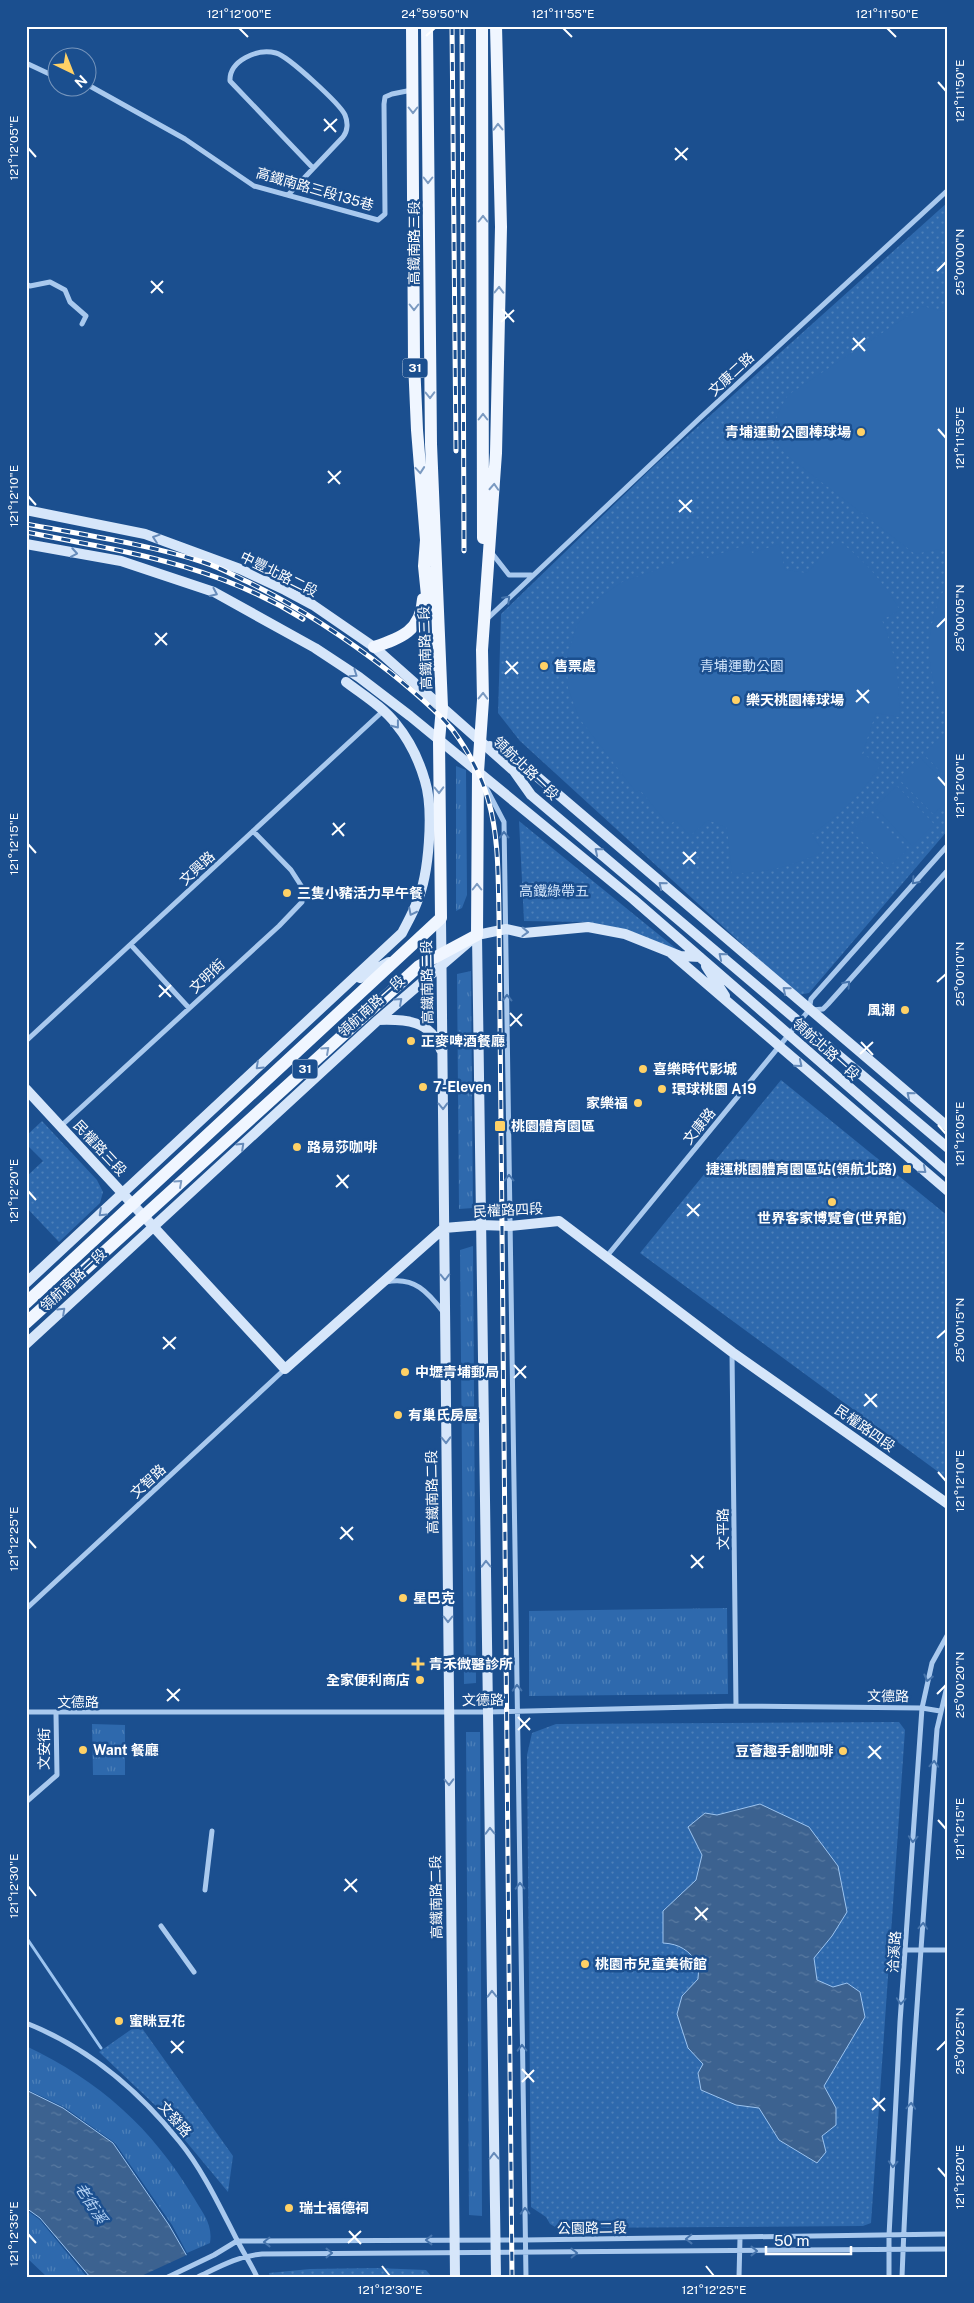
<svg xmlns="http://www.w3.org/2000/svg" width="974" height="2303" viewBox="0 0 974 2303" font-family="'Public Sans','Noto Sans TC',sans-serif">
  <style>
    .grass { fill: url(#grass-tufts) }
    .park { fill: url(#park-dots) }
    .pitch { fill: #2e69ad }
    .water { fill: url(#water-ripples); stroke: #9cc4f0 }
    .pier { fill: #1b4f8f }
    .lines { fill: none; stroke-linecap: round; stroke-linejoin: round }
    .stream { stroke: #9cc4f0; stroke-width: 3 }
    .street { stroke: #a9c9ee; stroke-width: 5 }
    .secondary { stroke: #d6e6fa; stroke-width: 10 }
    .primary { stroke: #f0f6ff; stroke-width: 12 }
    .rail-casing { stroke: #fff; stroke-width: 5 }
    .rail { stroke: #1b4f8f; stroke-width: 3; stroke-dasharray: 9; stroke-linecap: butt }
    .oneway { stroke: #7b9ac1 }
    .oneway2 { stroke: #668bba }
    .oneway3 { stroke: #4674ac }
    .ticks { fill: none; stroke: #fff; stroke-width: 2 }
    .poi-dot { fill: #ffd166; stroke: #1b4f8f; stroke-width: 2 }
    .labels { text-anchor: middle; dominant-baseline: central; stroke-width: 5; stroke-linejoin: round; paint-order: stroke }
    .shield { fill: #1b4f8f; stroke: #bbcadd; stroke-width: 1 }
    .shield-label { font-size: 12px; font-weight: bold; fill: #fff }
    .street-label { font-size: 14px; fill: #fff; stroke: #1b4f8f }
    .poi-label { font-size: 14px; font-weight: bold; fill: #fff; stroke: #1b4f8f; text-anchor: start }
    .park-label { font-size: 14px; fill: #cfe3fa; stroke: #1b4f8f }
    .water-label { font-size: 15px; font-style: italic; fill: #b5d3f5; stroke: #1b4f8f }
    .neatline { fill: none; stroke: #fff; stroke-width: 2 }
    .ticks-label { font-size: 12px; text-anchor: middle; fill: #fff }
  </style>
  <defs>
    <pattern id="grass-tufts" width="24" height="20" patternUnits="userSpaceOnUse" patternTransform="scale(1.25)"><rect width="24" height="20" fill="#2e69ad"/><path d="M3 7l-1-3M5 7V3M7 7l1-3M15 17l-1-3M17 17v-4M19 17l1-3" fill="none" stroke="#4d80b9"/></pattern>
    <pattern id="park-dots" width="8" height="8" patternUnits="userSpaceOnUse" patternTransform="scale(1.25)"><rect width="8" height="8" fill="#2e69ad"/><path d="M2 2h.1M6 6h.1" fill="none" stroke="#4d80b9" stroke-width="1.8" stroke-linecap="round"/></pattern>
    <pattern id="water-ripples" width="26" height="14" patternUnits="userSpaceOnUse" patternTransform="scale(1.25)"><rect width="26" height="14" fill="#3c6290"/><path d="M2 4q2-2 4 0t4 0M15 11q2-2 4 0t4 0" fill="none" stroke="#597aa1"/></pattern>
  </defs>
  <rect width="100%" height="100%" fill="#1b4f8f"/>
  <!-- grass -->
  <path class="grass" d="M456,766L466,770L467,895L462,908L456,911Z
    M471,971L473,1208L459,1209L457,974Z
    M473,1246L476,1683L464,1684L460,1250Z
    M727,1608L728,1694L529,1696V1611Z
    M92,1724L125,1725V1775H93Z
    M466,1732H480L482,2216L469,2215Z
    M26,2046C100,2081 152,2128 194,2198C203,2214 213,2224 210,2243L187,2253L172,2225L115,2143L64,2107L26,2089Z
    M26,2210L39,2219L87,2277H47L26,2257Z"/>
  <!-- park -->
  <path class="park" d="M948,202V830L809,993L798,995L520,741L498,713L501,614L654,466Z
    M519,821L679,951L624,929L583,922L524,921Z
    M781,1080L948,1216V1479L640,1253Z
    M42,1121L97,1180L103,1192L100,1203L59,1242L26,1207V1177L43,1161L26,1144V1136Z
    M899,1722L905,1730L871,2223L863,2226L557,2228L550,2224L546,2217L531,2207L527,1755L532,1733L556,1724Z
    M139,2024L233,2156L228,2192L159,2109L99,2052Z
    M376,2268L426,2270L432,2277H270L269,2273L310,2269Z"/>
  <!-- pitch -->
  <path class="pitch" d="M923,306L948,313V545L940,549L915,554L785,454C770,429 773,420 788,395Z
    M837,539C865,561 882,580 900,610L882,620C896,656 900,678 899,717L876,713L862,754L881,764C861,795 842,813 812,834L823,852C789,867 769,872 732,874L727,828L708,820L690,836L676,820L669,825L640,790L636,792L579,718L568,688L567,656L577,625L596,600L622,582L705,553L707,558L749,544L752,553L779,544L785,570L807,573Z
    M948,582V716C923,671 923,627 948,582Z
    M945,734L948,736V780L923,753Z
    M920,757L948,786V801L933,814L898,778Z
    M897,786L934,824L912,846L875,807Z
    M871,812L908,849L888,868L852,831Z"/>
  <!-- water -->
  <path class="water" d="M760,1804L809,1827L838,1866L847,1912L832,1936L814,1958L817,1980L833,1987L847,1983L860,1992L865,2017L824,2086L836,2108V2125L822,2136L826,2152L817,2163L779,2140L759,2108L736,2105L701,2090L698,2073L703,2064L688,2048L677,2014L682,1996L698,1979L699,1964C688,1950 680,1944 663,1943V1911L696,1880L702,1855L688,1827L705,1813L717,1815Z
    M26,2090L63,2108L113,2143L169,2225L199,2277H90L40,2218L26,2208Z"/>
  <!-- pier -->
  <path class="pier" d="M189,2254L202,2277H139Z"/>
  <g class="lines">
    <!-- stream -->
    <path class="stream" d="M26,1937L101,2048"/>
    <!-- street -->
    <path class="street" d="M26,63L58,78
      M88,85L185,139L254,186L378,220L385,214L384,104L385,97L392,94L412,90
      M288,195L343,137C348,131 348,122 345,115C340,104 288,56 276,53C257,48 229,61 230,81L313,168
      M26,284L30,286L50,282L65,290L70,302L86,316L82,324
      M491,552L509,575H531
      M487,619L700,418L948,190
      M481,778L504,822L526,2277
      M131,945L189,1008
      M812,1010L823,1009L828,1004L948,870
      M26,1041L383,711
      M61,1126L279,926L302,902V887L291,870L253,831
      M607,1256L809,1010L811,999L948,845
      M386,1282C414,1276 428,1292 444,1313
      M732,1352L736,1706
      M26,1609L285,1369
      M26,1712H488L736,1706L922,1708L940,1711
      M26,1802L57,1775L56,1714
      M205,1890L212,1831
      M161,1926L194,1972
      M905,1950H948
      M26,2023C87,2047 139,2091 179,2141C203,2170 220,2207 237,2240C243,2252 251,2264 257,2277
      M237,2241L525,2240L948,2234
      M168,2277L214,2255L237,2241
      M198,2277C219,2267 238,2256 262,2254L948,2249
      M739,2277L740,2238
      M889,2277V2236L900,2022L922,1708L932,1663L948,1634
      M902,2277C909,2094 924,1911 937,1729L948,1682"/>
    <!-- secondary -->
    <path class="secondary" d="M26,510L145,534L240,569L285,590L313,605L374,647L514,771L531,795L948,1148
      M26,544L121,561L214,592L315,648L359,677L410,716L633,899L948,1173
      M490,746L513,756L948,1127
      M441,918L455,2277
      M477,935L496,2277
      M672,954L948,1191
      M706,966L725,996
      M360,978L389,962
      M378,1020C405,1019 431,1020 441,1050
      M26,1089L285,1369L444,1228L481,1225L510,1226L559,1221L732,1352L948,1504
      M26,1283L402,933C407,923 413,913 417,902C429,875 434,810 425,781C419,760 410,741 396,724C383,707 363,695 346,682
      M26,1344L378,1020L477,935L506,929L524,933L588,927L625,934L680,956L700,957"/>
    <!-- primary -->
    <path class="primary" d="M412,26L414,362L417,430L426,540L424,566L434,665
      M482,26L483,538
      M374,647C401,638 421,631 423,599
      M26,1303L441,918L439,741L442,707L431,444L427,26
      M26,1323L419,966L477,935L478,772L483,700L482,650L496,453L501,227L496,26"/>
    <!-- rail casing -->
    <g class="rail-casing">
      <path id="rail" d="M452,26L456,451
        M462,26L464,551
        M26,524C85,535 146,544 203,562C219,567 233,575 248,582C299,607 346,638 391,673C412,690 434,708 452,729C467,749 481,775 488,799C499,837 498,876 499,915L512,2277
        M26,532C127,552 214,564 303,619"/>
    </g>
    <!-- rail -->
    <use href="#rail" class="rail"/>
  </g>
  <!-- one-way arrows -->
  <defs><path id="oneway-chevron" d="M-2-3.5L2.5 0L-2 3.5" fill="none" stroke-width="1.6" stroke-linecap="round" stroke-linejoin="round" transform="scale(1.25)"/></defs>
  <g class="oneway">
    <use href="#oneway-chevron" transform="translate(413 110) rotate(90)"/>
    <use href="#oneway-chevron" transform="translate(498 127) rotate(-91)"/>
    <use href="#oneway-chevron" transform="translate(428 180) rotate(90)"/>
    <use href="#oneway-chevron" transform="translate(483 219) rotate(-90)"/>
    <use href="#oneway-chevron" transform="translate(499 290) rotate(-89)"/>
    <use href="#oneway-chevron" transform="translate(414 307) rotate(90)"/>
    <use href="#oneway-chevron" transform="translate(430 395) rotate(89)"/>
    <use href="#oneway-chevron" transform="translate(483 417) rotate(-90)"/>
    <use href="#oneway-chevron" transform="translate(420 470) rotate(85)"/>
    <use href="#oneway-chevron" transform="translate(494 487) rotate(-87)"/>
    <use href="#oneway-chevron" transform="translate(483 696) rotate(-89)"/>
    <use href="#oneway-chevron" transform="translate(439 790) rotate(89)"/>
    <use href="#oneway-chevron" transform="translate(477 887) rotate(-90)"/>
    <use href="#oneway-chevron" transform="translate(326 1050) rotate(-42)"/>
    <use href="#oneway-chevron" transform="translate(179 1183) rotate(-42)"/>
  </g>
  <g class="oneway2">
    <use href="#oneway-chevron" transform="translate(156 538) rotate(-161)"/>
    <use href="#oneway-chevron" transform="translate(74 553) rotate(10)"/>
    <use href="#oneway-chevron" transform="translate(214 593) rotate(24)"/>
    <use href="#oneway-chevron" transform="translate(354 674) rotate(34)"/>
    <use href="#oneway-chevron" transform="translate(396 725) rotate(52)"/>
    <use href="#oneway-chevron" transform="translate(598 851) rotate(-140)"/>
    <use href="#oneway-chevron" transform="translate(662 885) rotate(-140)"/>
    <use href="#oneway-chevron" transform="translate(412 912) rotate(117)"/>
    <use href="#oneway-chevron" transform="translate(525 932) rotate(2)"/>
    <use href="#oneway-chevron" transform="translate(722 956) rotate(-140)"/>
    <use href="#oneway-chevron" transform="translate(786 990) rotate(-140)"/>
    <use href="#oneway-chevron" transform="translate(399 1001) rotate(-42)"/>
    <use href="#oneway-chevron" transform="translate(799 1064) rotate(40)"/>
    <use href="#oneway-chevron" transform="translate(259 1066) rotate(137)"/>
    <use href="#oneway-chevron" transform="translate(910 1095) rotate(-140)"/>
    <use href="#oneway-chevron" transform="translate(443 1106) rotate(89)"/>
    <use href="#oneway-chevron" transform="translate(241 1146) rotate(-43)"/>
    <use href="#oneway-chevron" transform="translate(923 1170) rotate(40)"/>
    <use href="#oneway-chevron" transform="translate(102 1213) rotate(137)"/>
    <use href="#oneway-chevron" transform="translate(445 1277) rotate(89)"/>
    <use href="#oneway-chevron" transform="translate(62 1311) rotate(-43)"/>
    <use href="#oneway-chevron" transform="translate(446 1440) rotate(89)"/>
    <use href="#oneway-chevron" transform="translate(486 1564) rotate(-91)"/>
    <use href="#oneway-chevron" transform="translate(448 1619) rotate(90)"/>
    <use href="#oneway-chevron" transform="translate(449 1782) rotate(89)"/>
    <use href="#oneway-chevron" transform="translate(490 1831) rotate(-91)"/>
    <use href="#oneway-chevron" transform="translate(492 1994) rotate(-91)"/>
    <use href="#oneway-chevron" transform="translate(494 2156) rotate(-91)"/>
  </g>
  <g class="oneway3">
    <use href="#oneway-chevron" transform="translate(507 599) rotate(-45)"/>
    <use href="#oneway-chevron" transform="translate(504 835) rotate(-91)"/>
    <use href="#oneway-chevron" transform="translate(915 881) rotate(132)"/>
    <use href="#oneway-chevron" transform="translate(847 984) rotate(-48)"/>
    <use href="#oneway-chevron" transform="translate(507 998) rotate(-91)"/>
    <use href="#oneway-chevron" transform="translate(509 1178) rotate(-91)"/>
    <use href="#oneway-chevron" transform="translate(928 1678) rotate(104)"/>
    <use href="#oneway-chevron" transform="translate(517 1688) rotate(-91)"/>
    <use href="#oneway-chevron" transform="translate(934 1764) rotate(-86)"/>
    <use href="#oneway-chevron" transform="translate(913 1839) rotate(94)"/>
    <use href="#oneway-chevron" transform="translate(520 1886) rotate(-91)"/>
    <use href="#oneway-chevron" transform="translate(923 1926) rotate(-86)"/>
    <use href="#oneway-chevron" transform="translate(901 2001) rotate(94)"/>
    <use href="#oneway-chevron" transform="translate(522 2048) rotate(-91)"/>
    <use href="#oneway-chevron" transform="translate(911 2106) rotate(-86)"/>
    <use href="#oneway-chevron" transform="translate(893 2164) rotate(93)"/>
    <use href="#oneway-chevron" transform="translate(525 2211) rotate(-91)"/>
    <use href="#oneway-chevron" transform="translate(689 2239) rotate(179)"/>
    <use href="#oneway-chevron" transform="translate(429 2240) rotate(-180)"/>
    <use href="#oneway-chevron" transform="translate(267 2242) rotate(179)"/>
    <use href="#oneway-chevron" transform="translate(754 2251)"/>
    <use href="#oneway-chevron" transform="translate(329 2253)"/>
    <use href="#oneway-chevron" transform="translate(574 2253) rotate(-1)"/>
  </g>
  <!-- ticks -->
  <path class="ticks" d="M239,28L248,37M563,28L572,37M887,28L896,37M426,36L435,28M938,82L946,91M324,119L336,132M324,131L337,119M28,148L36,157M675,148L687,160M675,160L688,148M937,271L946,262M151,281L163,293M151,293L163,281M502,309L514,322M501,322L514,310M853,338L865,351M852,350L865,338M938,429L946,438M328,471L340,484M328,483L341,471M28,496L36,505M679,500L691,512M679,512L692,500M937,627L946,618M155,633L167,645M155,645L167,633M506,661L518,674M505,674L518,662M857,690L869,703M856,702L869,690M938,777L946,786M333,823L344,836M332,835L345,823M28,844L36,853M683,852L695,864M683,864L696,852M937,982L946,974M159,985L171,997M159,997L171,985M510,1013L522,1026M510,1026L522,1014M861,1042L873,1055M860,1054L873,1042M938,1125L946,1134M337,1175L348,1188M336,1187L349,1175M28,1191L36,1200M687,1204L699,1216M687,1216L700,1204M163,1337L175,1349M937,1338L946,1330M163,1349L176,1337M514,1365L526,1378M514,1378L526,1366M865,1394L877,1407M864,1406L877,1394M938,1472L946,1481M341,1527L353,1540M28,1539L36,1548M340,1539L353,1527M691,1555L703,1568M691,1568L704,1556M167,1689L179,1701M937,1694L946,1685M167,1701L180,1689M518,1717L530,1730M518,1730L530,1718M869,1746L881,1759M868,1758L881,1746M938,1820L946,1829M345,1879L357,1892M28,1886L36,1896M344,1891L357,1879M695,1907L707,1920M695,1920L708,1908M171,2041L183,2053M937,2050L946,2041M171,2053L184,2041M522,2069L534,2082M522,2082L534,2070M873,2098L885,2111M872,2110L885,2098M938,2168L946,2177M349,2231L361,2244M28,2234L36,2243M348,2243L361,2231M382,2266L390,2276M706,2266L714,2276"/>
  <!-- markers -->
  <g class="poi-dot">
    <circle cx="861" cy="432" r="5"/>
    <circle cx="544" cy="666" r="5"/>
    <circle cx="736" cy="700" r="5"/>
    <circle cx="287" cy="893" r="5"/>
    <circle cx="905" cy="1010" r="5"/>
    <circle cx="411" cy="1041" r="5"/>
    <circle cx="643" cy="1069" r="5"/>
    <circle cx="423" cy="1087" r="5"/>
    <circle cx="662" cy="1089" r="5"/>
    <circle cx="638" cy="1103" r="5"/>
    <rect x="494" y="1120" width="12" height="12" rx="2.5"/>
    <circle cx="297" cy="1147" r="5"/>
    <rect x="902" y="1164" width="10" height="10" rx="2.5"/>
    <circle cx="832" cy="1202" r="5"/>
    <circle cx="405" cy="1372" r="5"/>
    <circle cx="398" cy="1415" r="5"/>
    <circle cx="403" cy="1598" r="5"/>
    <path d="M415.5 1656.5h5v5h5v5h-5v5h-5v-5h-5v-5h5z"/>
    <circle cx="420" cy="1680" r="5"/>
    <circle cx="83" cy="1750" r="5"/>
    <circle cx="843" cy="1751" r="5"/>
    <circle cx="585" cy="1964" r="5"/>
    <circle cx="119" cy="2021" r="5"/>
    <circle cx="289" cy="2208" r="5"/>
  </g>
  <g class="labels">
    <!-- shield labels -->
    <g class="shield">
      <rect x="402.5" y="358.5" width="25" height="19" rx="4"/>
      <rect x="292.5" y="1059.5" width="25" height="19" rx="4"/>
    </g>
    <g class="shield-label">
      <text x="415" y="368">31</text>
      <text x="305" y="1069">31</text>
    </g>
    <!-- street labels -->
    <g class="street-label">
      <text transform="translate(315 189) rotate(16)">高鐵南路三段135巷</text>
      <text transform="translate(414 243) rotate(-90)">高鐵南路三段</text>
      <text transform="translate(731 374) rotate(-43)">文康二路</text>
      <text transform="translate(279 574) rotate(26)">中豐北路二段</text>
      <text transform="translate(425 648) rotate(-92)">高鐵南路三段</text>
      <text transform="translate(526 768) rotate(44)">領航北路一段</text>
      <text transform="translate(197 868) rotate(-43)">文興路</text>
      <text transform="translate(207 976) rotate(-43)">文明街</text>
      <text transform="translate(427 982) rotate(-91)">高鐵南路二段</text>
      <text transform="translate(371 1006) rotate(-42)">領航南路一段</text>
      <text transform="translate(826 1049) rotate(42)">領航北路一段</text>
      <text transform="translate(699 1126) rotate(-51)">文康路</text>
      <text transform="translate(100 1148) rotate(47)">民權路三段</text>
      <text transform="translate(508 1210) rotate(-3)">民權路四段</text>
      <text transform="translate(73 1280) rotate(-43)">領航南路一段</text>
      <text transform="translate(865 1428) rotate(35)">民權路四段</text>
      <text transform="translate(148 1481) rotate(-43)">文智路</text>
      <text transform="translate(432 1492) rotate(-91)">高鐵南路二段</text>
      <text transform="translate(723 1529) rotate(-91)">文平路</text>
      <text transform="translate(888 1696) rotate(1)">文德路</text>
      <text transform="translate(483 1700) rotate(-1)">文德路</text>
      <text x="78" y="1702">文德路</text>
      <text transform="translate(44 1749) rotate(-89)">文安街</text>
      <text transform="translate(436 1897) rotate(-91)">高鐵南路二段</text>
      <text transform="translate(894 1952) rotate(-86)">洽溪路</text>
      <text transform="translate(175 2119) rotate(49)">文發路</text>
      <text transform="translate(592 2228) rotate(-1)">公園路二段</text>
    </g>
    <!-- poi labels -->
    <g class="poi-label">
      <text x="851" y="432" text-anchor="end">青埔運動公園棒球場</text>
      <text x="554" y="666">售票處</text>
      <text x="746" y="700">樂天桃園棒球場</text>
      <text x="297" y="893">三隻小豬活力早午餐</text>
      <text x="895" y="1010" text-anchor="end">風潮</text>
      <text x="421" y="1041">正麥啤酒餐廳</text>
      <text x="653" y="1069">喜樂時代影城</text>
      <text x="433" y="1087">7-Eleven</text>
      <text x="672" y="1089">環球桃園 A19</text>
      <text x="628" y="1103" text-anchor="end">家樂福</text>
      <text x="511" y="1126">桃園體育園區</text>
      <text x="307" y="1147">路易莎咖啡</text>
      <text x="897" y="1169" text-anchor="end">捷運桃園體育園區站(領航北路)</text>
      <text x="832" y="1218" text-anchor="middle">世界客家博覽會(世界館)</text>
      <text x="415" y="1372">中壢青埔郵局</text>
      <text x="408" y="1415">有巢氏房屋</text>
      <text x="413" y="1598">星巴克</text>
      <text x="429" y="1664">青禾微醫診所</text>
      <text x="410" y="1680" text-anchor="end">全家便利商店</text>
      <text x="93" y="1750">Want 餐廳</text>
      <text x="833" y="1751" text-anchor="end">豆薈趣手創咖啡</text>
      <text x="595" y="1964">桃園市兒童美術館</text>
      <text x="129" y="2021">蜜眯豆花</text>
      <text x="299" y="2208">瑞士福德祠</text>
    </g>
    <!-- park labels -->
    <g class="park-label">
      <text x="742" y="666">青埔運動公園</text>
      <text x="554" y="891">高鐵綠帶五</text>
    </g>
    <!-- water labels -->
    <g class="water-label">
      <text transform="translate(91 2203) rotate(57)">老街溪</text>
    </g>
  </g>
  <!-- border -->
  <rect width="974" height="2303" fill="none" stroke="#1b4f8f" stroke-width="55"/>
  <!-- north arrow -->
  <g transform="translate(72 72) rotate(137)"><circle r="24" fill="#1b4f8f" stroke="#7695bc"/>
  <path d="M0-4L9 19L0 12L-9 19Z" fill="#ffd166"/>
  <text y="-8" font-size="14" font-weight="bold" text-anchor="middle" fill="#ffffff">N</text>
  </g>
  <!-- scale -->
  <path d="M766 2246v8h85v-8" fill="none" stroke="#ffffff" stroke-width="2.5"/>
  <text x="774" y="2246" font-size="15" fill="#ffffff" stroke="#1b4f8f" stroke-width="4" paint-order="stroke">50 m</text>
  <rect x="28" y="28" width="918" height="2248" class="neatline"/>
  <g class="ticks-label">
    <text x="239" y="18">121°12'00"E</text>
    <text x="435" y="18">24°59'50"N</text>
    <text x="563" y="18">121°11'55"E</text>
    <text x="887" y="18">121°11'50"E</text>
    <text transform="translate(960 91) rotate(-90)" y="4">121°11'50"E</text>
    <text transform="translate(14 148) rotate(-90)" y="4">121°12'05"E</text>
    <text transform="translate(960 262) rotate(-90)" y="4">25°00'00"N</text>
    <text transform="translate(960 438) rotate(-90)" y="4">121°11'55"E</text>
    <text transform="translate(14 496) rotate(-90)" y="4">121°12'10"E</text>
    <text transform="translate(960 618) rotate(-90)" y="4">25°00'05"N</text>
    <text transform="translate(960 786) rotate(-90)" y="4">121°12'00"E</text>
    <text transform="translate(14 844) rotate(-90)" y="4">121°12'15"E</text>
    <text transform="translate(960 974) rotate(-90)" y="4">25°00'10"N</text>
    <text transform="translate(960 1134) rotate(-90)" y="4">121°12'05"E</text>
    <text transform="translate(14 1191) rotate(-90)" y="4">121°12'20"E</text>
    <text transform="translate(960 1330) rotate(-90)" y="4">25°00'15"N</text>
    <text transform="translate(960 1481) rotate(-90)" y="4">121°12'10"E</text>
    <text transform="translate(14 1539) rotate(-90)" y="4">121°12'25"E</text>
    <text transform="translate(960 1685) rotate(-90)" y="4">25°00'20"N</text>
    <text transform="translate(960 1829) rotate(-90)" y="4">121°12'15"E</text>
    <text transform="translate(14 1886) rotate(-90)" y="4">121°12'30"E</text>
    <text transform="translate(960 2041) rotate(-90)" y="4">25°00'25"N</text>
    <text transform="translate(960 2177) rotate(-90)" y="4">121°12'20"E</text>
    <text transform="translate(14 2234) rotate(-90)" y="4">121°12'35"E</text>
    <text x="390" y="2294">121°12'30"E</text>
    <text x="714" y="2294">121°12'25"E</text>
  </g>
</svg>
